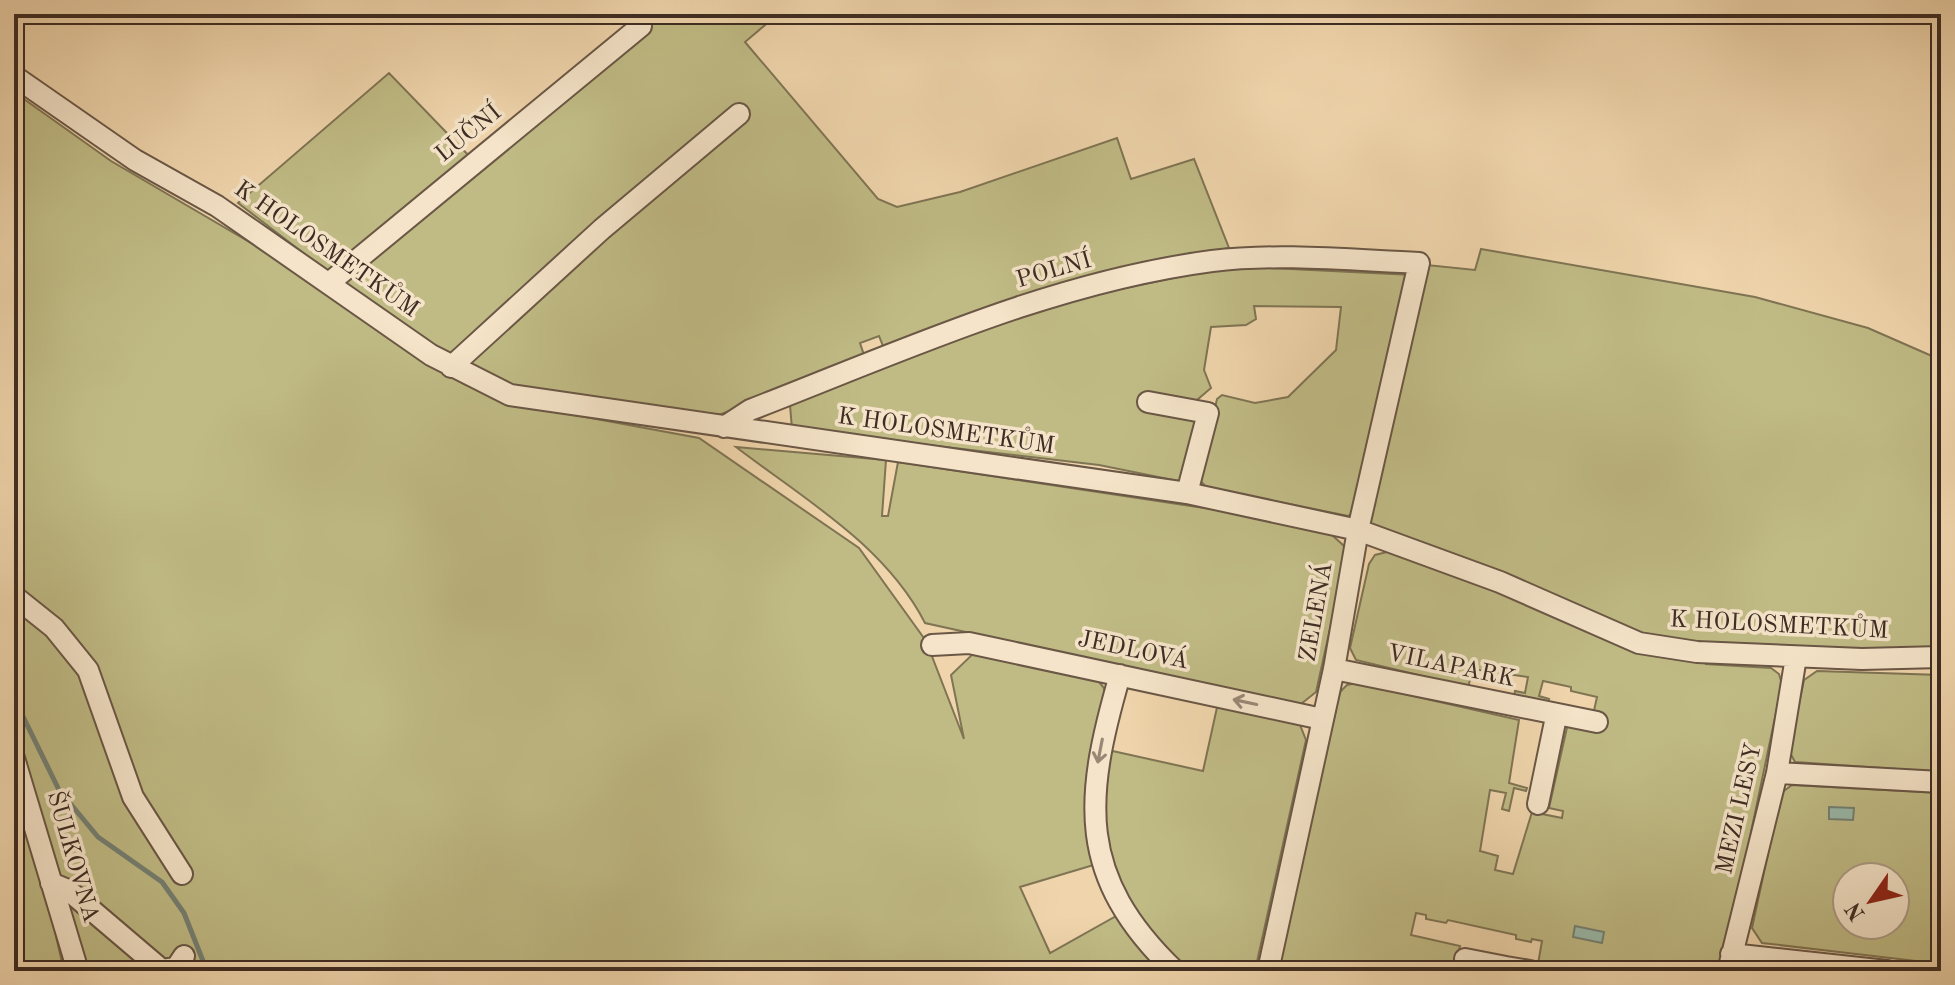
<svg xmlns="http://www.w3.org/2000/svg" width="1955" height="985" viewBox="0 0 1955 985" font-family="'Old Standard TT',serif">
  <style>
    .green { fill: #c0bb85; stroke: #7f7454; stroke-width: 2; fill-rule: evenodd }
    .water { fill: #9ab9a9; stroke: #758174; stroke-width: 2 }
    .lines { fill: none; stroke-linecap: round; stroke-linejoin: round }
    .stream { stroke: #758174; stroke-width: 5 }
    .minor-casing { stroke: #6a5746; stroke-width: 24 }
    .minor { stroke: #f5e4c9; stroke-width: 20 }
    .oneway { stroke: #9a8876 }
    .labels { text-anchor: middle; dominant-baseline: central; stroke-width: 7; stroke-linejoin: round; paint-order: stroke }
    .street-label { font-size: 24px; fill: #3e2d24; stroke: #f5e4c9 }
  </style>
  <rect width="100%" height="100%" fill="#f0d5ac"/>
  <filter id="stains"><feTurbulence type="fractalNoise" baseFrequency=".0025" numOctaves="4"/><feColorMatrix values="0 0 0 0 .2 0 0 0 0 .09 0 0 0 0 .02 0 0 0 .5 -.17"/></filter>
  <radialGradient id="worn" r=".72"><stop offset=".6" stop-color="#630" stop-opacity="0"/><stop offset="1" stop-color="#630" stop-opacity=".3"/></radialGradient>
  <!-- green -->
  <path class="green" d="M638,14H778L745,42L878,199L897,207L960,192L1117,138L1131,179L1194,159L1229,248L1164,260L885,351L879,336L860,343L865,358L719,415L705,416L503,384L467,369L362,298L238,203L389,73L475,162Z
    M14,92L111,161L263,250L464,384L510,403L699,438L859,548L926,641L964,739L951,675L978,649L1095,677L1104,688L1105,699L1097,864L1020,887L1050,953L1118,915L1164,971H83L16,761L64,971H14V500L21,494L14,485Z
    M1481,249L1755,297L1868,328L1941,360V648L1834,651L1718,648L1638,634L1367,523L1427,265L1475,270Z
    M1231,266L1413,275L1353,513L1348,516L1206,487L1199,479L1217,399L1222,395L1255,403L1288,397L1336,350L1341,307L1254,306L1256,319L1246,325L1211,327L1204,370L1211,388L1190,406L1198,417L1188,483L1099,465L792,429L790,405L1007,320L1082,297Z
    M736,447L886,460L882,516H888L898,462L1244,514L1332,535L1344,546L1345,561L1316,692L1301,704H1292L925,623C885,545 804,499 736,447Z
    M1395,550L1707,659L1706,664L1771,668L1779,674L1782,684L1722,971H1553L1554,967L1538,964L1542,941L1532,939L1531,942L1516,939V935L1448,920L1446,923L1426,919V915L1416,913L1411,935L1460,946L1456,965L1479,971H1277L1340,692L1347,685L1356,683L1519,720L1509,783L1527,788L1526,791L1514,788L1509,811L1502,809L1506,793L1490,790L1480,851L1498,856L1495,870L1513,874L1532,812L1562,818L1563,811L1549,808L1568,723L1604,730L1606,718L1593,715L1597,697L1571,691V687L1543,681L1539,696L1549,699L1547,705L1514,697L1515,691L1525,693L1528,677L1473,669L1468,687L1356,660L1350,648L1369,564L1375,555Z
    M1817,671L1941,675V772L1795,762L1789,751L1804,680Z
    M1218,703L1292,720L1300,725L1306,740L1255,971H1186C1112,907 1097,844 1108,750L1203,771Z
    M1792,785L1941,793V964L1762,943L1752,928L1781,793ZM1847,877H1895V925H1847Z"/>
  <!-- water -->
  <path class="water" d="M1829,807L1854,808L1853,820L1829,819Z
    M1575,926L1604,932L1602,943L1573,937Z"/>
  <g class="lines">
    <!-- stream -->
    <path class="stream" d="M14,698L59,790L98,837L162,882L184,913L207,971"/>
    <!-- minor casing -->
    <g class="minor-casing">
      <path id="minor" d="M14,76L135,160L217,206L431,355L510,395L1187,493L1358,530L1500,582L1639,643L1697,652L1862,659L1941,657
        M329,283L641,26
        M451,367L602,229L739,114
        M1148,402L1208,413L1187,493
        M724,427L750,410C900,352 1051,282 1212,261C1280,253 1350,260 1419,263L1358,530L1334,669L1268,971
        M14,596L54,628L88,670L133,797L182,874
        M932,645L969,643L1322,719
        M1334,669L1597,722
        M1120,675C1084,799 1076,876 1175,971
        M14,758L78,971
        M1777,773L1941,782
        M1538,804L1556,717
        M51,883L68,890L162,970L176,968L184,956
        M1731,954L1887,971
        M1465,959L1506,967L1505,971
        M1506,967L1530,971
        M1728,971L1777,773L1796,657"/>
    </g>
    <!-- minor -->
    <use href="#minor" class="minor"/>
  </g>
  <!-- one-way arrows -->
  <defs><path id="oneway-shaft" d="M-6 0H5M1.5-3L5.5 0L1.5 3" fill="none" stroke-width="1.6" stroke-linecap="round" stroke-linejoin="round" transform="scale(2)"/></defs>
  <g class="oneway">
    <use href="#oneway-shaft" transform="translate(1245 702) rotate(-168)"/>
    <use href="#oneway-shaft" transform="translate(1100 751) rotate(101)"/>
  </g>
  <g class="labels">
    <!-- street labels -->
    <g class="street-label">
      <text transform="translate(469 134) rotate(-39)">LUČNÍ</text>
      <text transform="translate(326 250) rotate(35)">K HOLOSMETKŮM</text>
      <text transform="translate(1054 271) rotate(-16)">POLNÍ</text>
      <text transform="translate(946 432) rotate(8)">K HOLOSMETKŮM</text>
      <text transform="translate(1317 612) rotate(-80)">ZELENÁ</text>
      <text transform="translate(1779 626) rotate(3)">K HOLOSMETKŮM</text>
      <text transform="translate(1133 651) rotate(12)">JEDLOVÁ</text>
      <text transform="translate(1451 667) rotate(12)">VILAPARK</text>
      <text transform="translate(1740 809) rotate(-77)">MEZI LESY</text>
      <text transform="translate(72 857) rotate(74)">ŠULKOVNA</text>
    </g>
  </g>
  <!-- margin -->
  <rect width="1955" height="985" fill="none" stroke="#f0d5ac" stroke-width="48"/>
  <rect x="16" y="16" width="1923" height="953" fill="none" stroke="#3e2d24" stroke-width="4"/>
  <rect x="24" y="24" width="1907" height="937" fill="none" stroke="#3e2d24" stroke-width="2"/>
  <!-- north arrow -->
  <g transform="translate(1871 901) rotate(236)"><circle r="38" fill="#f5e4c9" stroke="#ac9b87" stroke-width="2"/>
  <path d="M0-6L14 30L0 20L-14 30Z" fill="#8f2418"/>
  <text y="-12" font-size="22" font-weight="bold" text-anchor="middle" fill="#3e2d24">N</text>
  </g>
  <rect width="100%" height="100%" filter="url(#stains)"/>
  <rect width="100%" height="100%" fill="url(#worn)"/>
</svg>
